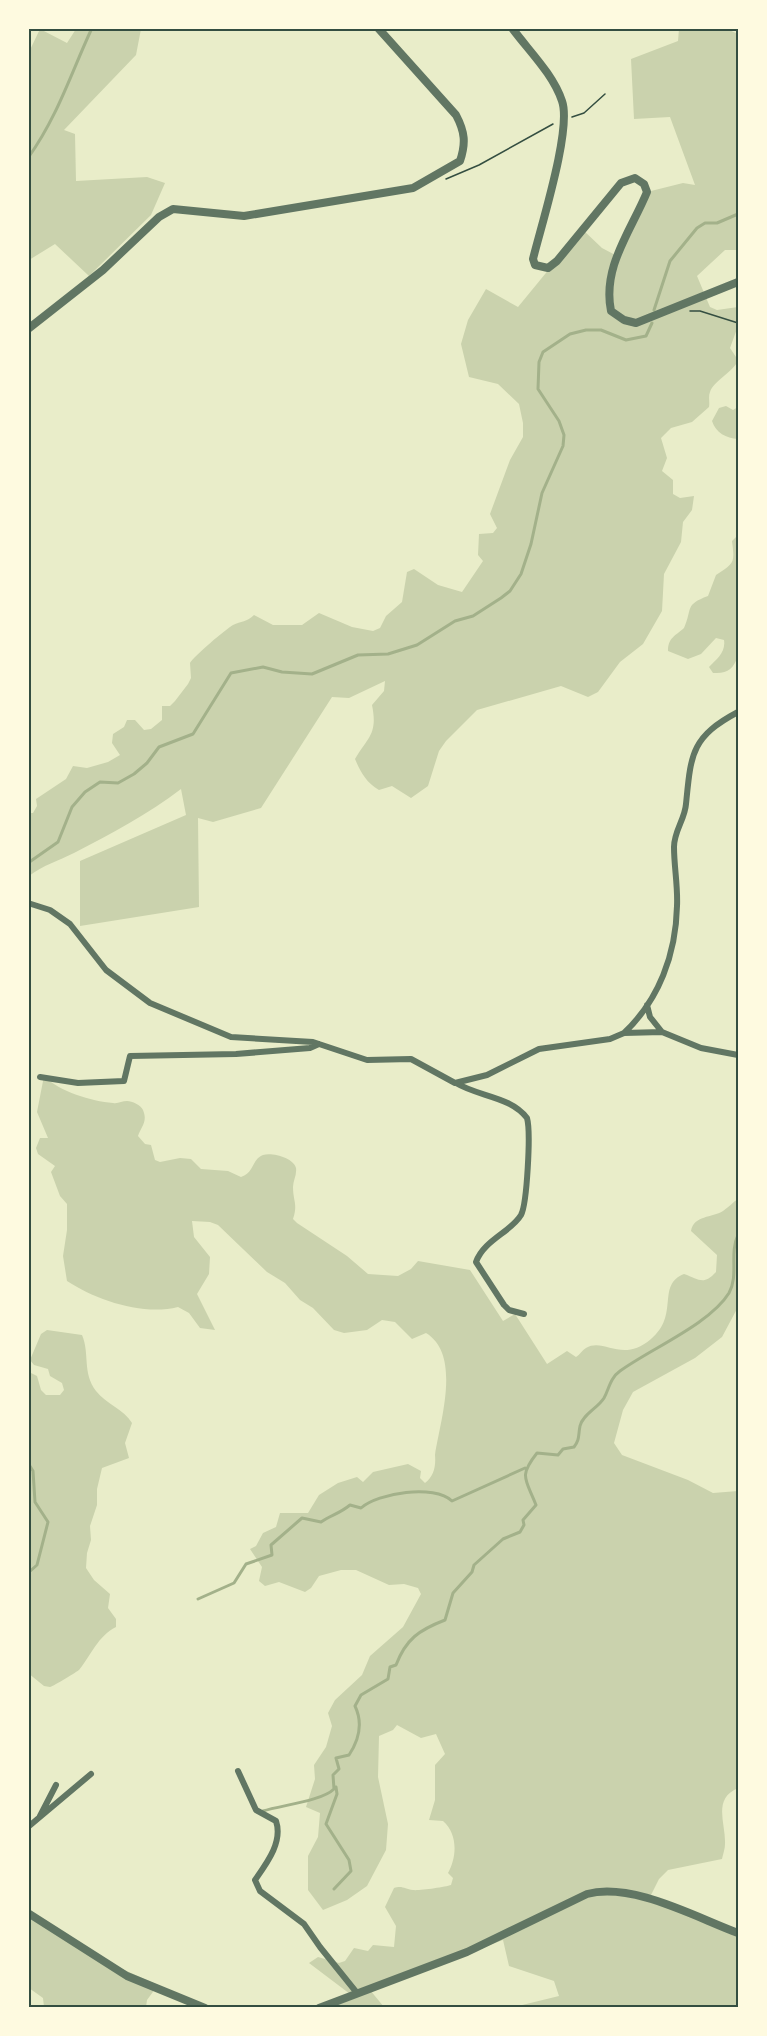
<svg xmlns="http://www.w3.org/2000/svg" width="767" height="2036" viewBox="0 0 767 2036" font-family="Karla,sans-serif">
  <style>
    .green { fill: #cad2ad }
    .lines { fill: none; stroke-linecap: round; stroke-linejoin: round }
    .stream { stroke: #a3b18a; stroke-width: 3 }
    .path { stroke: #344e41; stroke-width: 1.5 }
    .minor { stroke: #617663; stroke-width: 6 }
    .tertiary { stroke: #617663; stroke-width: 8 }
    .neatline { fill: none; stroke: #344e41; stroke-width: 2 }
  </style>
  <rect width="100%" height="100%" fill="#e9edc9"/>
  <!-- green -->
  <path class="green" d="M40,29L67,43L76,29H141L136,55L64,130L75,134L76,181L147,177L165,183L151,215L89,276L55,244L29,260V52Z
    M679,29H727L738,34V250H725L697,276L710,307L717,310L738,307V326L730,348L738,360C735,371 713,381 710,392C708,397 710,402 709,407L692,422L671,428L661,438L667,458L662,471L673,480V494L680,498L694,496L692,510L683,522L681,542L664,574L662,611L643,644L620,662L598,692L588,697L561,686L477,710L446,741L439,751L428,786L411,798L392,786L379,790C366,782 361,773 355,759C368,737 378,734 372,705L384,691L385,681L349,698L332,697L261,808L213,822L198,818L199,907L80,926V861L186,815L181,789C148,814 111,834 74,853C58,861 43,865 29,876V813H33L37,806L36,799L66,779L73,766L87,768L108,762L120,755L112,743L113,734L124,727L127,720H135L144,730L151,729L162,720V706H170L175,701L188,684L191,678L190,663C194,656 226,629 233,625C241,621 247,622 254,615L273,625H302L319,613L352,627L373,631L380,628L386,616L402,602L407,572L414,569L438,585L462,592L483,561L478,555L479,534L493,533L497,528L490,514L510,460L523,437V423L519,404L498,384L469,377L461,344L468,320L486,289L518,307L582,229L602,248L619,257L647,192L683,183L695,185L670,117L634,119L631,59L678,41Z
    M726,406L733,410L738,407V439C726,438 716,433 712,421L719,408Z
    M738,535V656C733,669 728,674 713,673L709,667C717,659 726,652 724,640L716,638L701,654L688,659L668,651C668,638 675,636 684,628C693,608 684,605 708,596L716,575C734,563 735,564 732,541Z
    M44,1076C60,1092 91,1101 113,1103C118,1104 122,1101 127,1101C132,1101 141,1105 143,1110C148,1122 141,1127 138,1136L145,1144L151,1145L155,1160L160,1162L180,1158L191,1159L201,1169L228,1171L241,1177C255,1172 251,1160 263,1155C272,1152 294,1158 296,1168C297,1175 293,1181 293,1187C293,1201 298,1204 293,1219L297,1223L347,1256L368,1274L398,1276L411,1269L418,1261L470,1270L503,1321L515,1314L547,1364L567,1351L576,1357C580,1355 582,1350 586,1348C604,1337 622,1364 651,1339C680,1315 656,1285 684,1274C699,1279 703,1286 716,1272L717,1255L691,1231C694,1215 712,1218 723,1211C729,1207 733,1202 738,1199V1307L722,1337L695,1358L633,1392L623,1410L614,1443L622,1455L688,1480L713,1493L738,1491V1788C712,1799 726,1824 725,1844C725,1849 723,1854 722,1859L668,1870L659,1879L648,1901L738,1931V2007H514L559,1996L554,1981L509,1966L503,1940L370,1990L384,2007H321L350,1994L309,1963L318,1957L339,1963L345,1961L354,1948L368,1951L373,1945L394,1947L396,1926L385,1907L394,1888C402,1885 405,1889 413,1890C418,1891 445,1887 451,1885L453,1878L448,1873C457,1857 458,1834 443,1821L429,1820L435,1800V1765L445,1754L436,1734L421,1738L397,1725L393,1730L379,1736L378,1777L388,1824L386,1850L367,1886L347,1900L323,1910L308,1890V1856L318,1837L320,1813L306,1807L315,1779L314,1765L326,1747L332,1726L328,1713L335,1700L362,1675L370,1656L403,1627L421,1594L418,1588L404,1584L389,1585L356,1570H341L319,1576L311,1588L305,1592L279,1582L265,1586L259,1581L262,1567L250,1549L256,1546L263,1533L276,1527L280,1513H308L319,1495L338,1483L357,1477L363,1482L373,1472L408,1464L421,1471L420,1478L425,1483C434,1476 436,1466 435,1455C440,1421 462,1355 426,1333L412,1339L395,1322L382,1320L367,1330L344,1333L334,1330L313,1308L300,1300L285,1283L267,1272L218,1225L210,1222L192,1221L194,1237L210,1257L209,1274L197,1294L215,1330L200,1328L189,1313L178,1307C143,1316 96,1300 67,1281L63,1256L67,1230V1204L60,1196L51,1172L55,1166L38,1154L36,1148L40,1138H48L37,1112Z
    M47,1330L82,1335C90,1354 82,1372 96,1391C106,1404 124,1409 132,1423L125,1443L129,1458L102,1468L97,1489V1505L90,1526L91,1540L87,1553L86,1568L94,1580L110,1594L108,1608L116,1619V1627C98,1636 91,1655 79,1670C78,1671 54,1686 50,1687L44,1686L28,1673L29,1372L37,1376L41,1390L46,1395H60L64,1390L62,1383L50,1376L48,1369L34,1365L30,1360L41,1334Z
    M28,1909L100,1959L158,1985L147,2000L146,2007H44L43,1998L29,1988Z"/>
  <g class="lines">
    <!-- stream -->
    <path class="stream" d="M28,158C58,116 71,73 92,28
      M654,310L670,261L697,228L705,223H717L738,214
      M28,863L58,842L72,807L85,792L100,782L118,783L134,774L147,763L159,747L193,734L231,673L263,667L282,672L312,674L358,655L388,654L417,645L455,621L473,616L501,598L510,591L521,574L531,544L542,493L563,446L564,435L559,421L538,389L539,362L543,352L570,334L586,330H601L626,340L646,336L652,323
      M28,1463L33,1471L35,1502L48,1522L37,1565L28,1573
      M198,1599L234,1583L246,1564L272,1555L271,1545L302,1518L321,1522C331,1515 339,1514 350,1505L361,1508C378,1493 434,1484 452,1501L525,1468
      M263,1811C282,1805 322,1801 334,1789L333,1775L339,1769L336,1758L349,1755C359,1740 363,1723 355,1706L361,1695L388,1679L390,1667L396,1665C406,1639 419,1630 445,1620L453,1593L472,1572L474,1565L503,1539L520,1532L524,1525L523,1520L536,1505C526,1479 518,1477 537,1453L558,1455L563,1449L574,1447C580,1439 578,1436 580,1426C583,1414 598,1408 604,1398C609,1389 610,1378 620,1371C650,1349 710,1324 729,1293C739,1275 729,1254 738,1235
      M334,1889L351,1871L349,1860L326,1824L337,1794L336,1787"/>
    <!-- path -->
    <path class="path" d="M572,117L584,113L605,94
      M446,179L479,165L553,124
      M690,311H700L738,323"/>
    <!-- minor -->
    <path class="minor" d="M28,903L50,910L70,924L106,970L150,1003L231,1037L313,1042L367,1060L411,1059L455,1083L487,1075L539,1049L610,1039L624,1033L662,1032L701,1048L738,1055
      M647,1005L650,1017L662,1032
      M624,1033C659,1000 676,954 677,906C678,886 674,867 674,847C674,831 685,819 686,804C691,754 691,737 738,712
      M40,1077L78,1083L124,1081L130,1056L236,1054L310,1048L319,1044
      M456,1083C479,1097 510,1096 527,1118C531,1132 527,1204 521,1215C511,1232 484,1240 476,1262L504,1305L509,1310L524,1314
      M238,1771L256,1810L276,1821C283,1842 267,1863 255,1880L260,1891L304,1924L320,1947L357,1993
      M40,1816L56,1785
      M28,1827L91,1774"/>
    <!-- tertiary -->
    <path class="tertiary" d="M512,28C529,51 553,74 562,101C572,129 541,226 533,259L535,265L548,268L557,261L621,183L635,178L644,184L647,192C631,231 602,267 611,311L624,320L636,323L738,282
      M28,329L103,270L159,217L173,209L244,216L413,188L460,161C466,143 465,132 456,115L378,28
      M28,1913L127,1976L205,2008
      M319,2008L467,1952L587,1894C632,1882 695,1917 738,1933"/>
  </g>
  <!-- border -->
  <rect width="767" height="2036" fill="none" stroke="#fefae0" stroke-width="60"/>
  <rect x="30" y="30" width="707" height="1976" class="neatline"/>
</svg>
